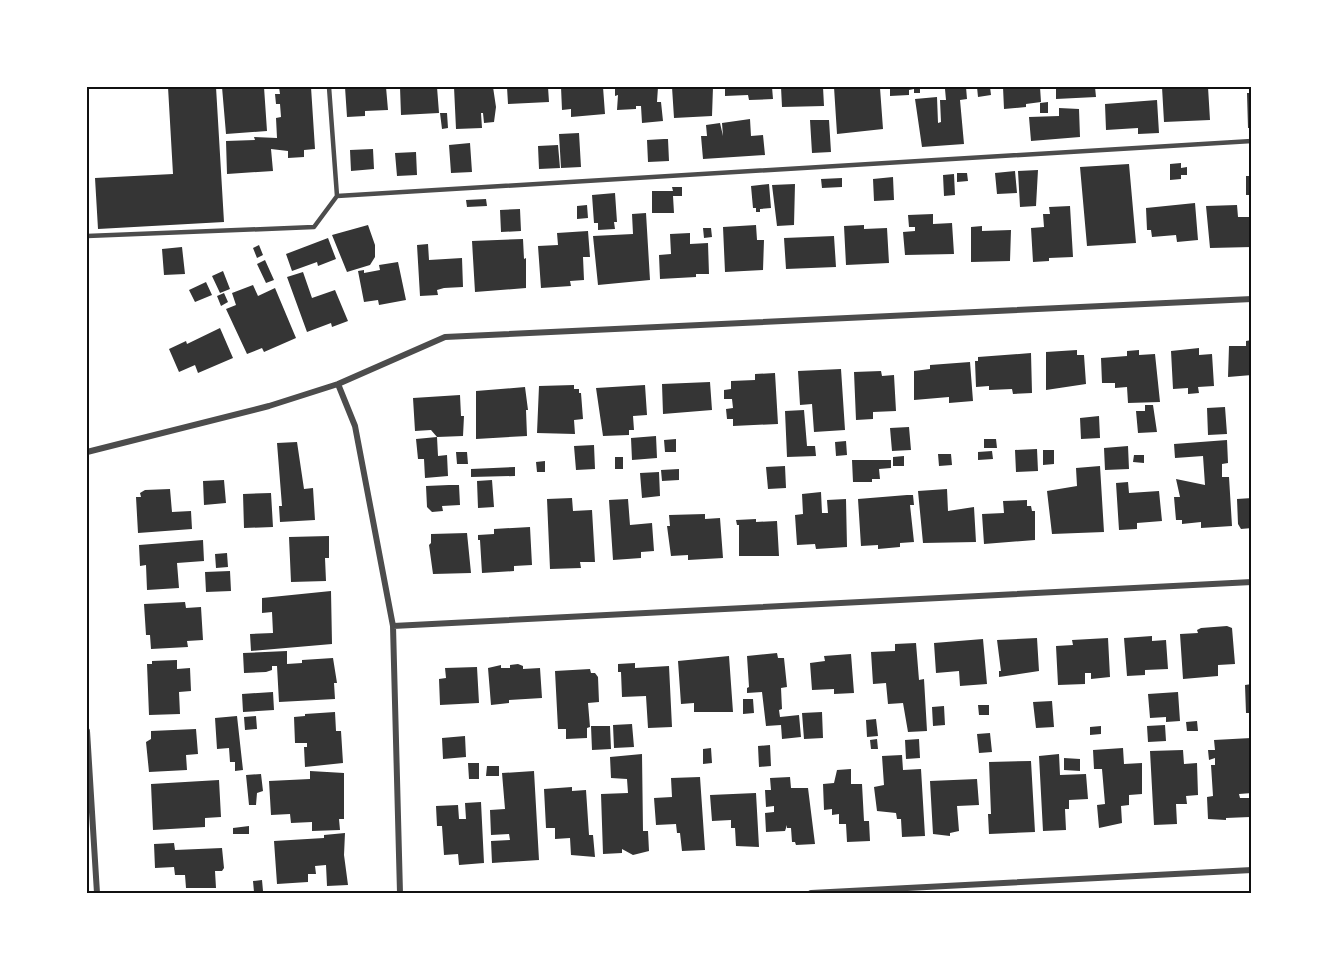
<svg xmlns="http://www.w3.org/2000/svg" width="1339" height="980" viewBox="0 0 1339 980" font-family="'Nunito Sans',sans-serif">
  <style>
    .building { fill: #353535 }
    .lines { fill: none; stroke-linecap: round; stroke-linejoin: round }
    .service { stroke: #4c4c4c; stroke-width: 4.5 }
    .minor { stroke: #4c4c4c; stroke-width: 6 }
    .neatline { fill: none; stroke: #111; stroke-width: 2 }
  </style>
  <rect width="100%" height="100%" fill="#fff"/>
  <!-- building -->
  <path class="building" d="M168,87H216L224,222L98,229L95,178L173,174Z
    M222,87H264L267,131L226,134Z
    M279,87H311L315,149L304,150V157L288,158V151L271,149L273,171L227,174L226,141L255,140L254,137L277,138L276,118L281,117L280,104H276L275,94H280Z
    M345,87H386L388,110L365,111V116L347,117Z
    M400,87H437L439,113L401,115Z
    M454,87H493L496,107L494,122L484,123L483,113H481L482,128L456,129Z
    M507,87H548L549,102L508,104Z
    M561,87H603L605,114L571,117V109L562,110Z
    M658,87L657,102H661L663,121L642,123L641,106H636V109L617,110L618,95L615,96V88Z
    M672,87H713L712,116L674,118Z
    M725,87H772L773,99L749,100L748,95L725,96Z
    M781,87H823L824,106L782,107Z
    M834,87L880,88L883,129L837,134Z
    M890,87H931V89H920V93H914V89L909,90V95L890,96Z
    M966,87L967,99L960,100L964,144L922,147L915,99L937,97L938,123L941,122L940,100H946L945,89Z
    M977,87H990L991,95L978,97Z
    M1003,87H1040L1041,102L1026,104V107L1004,109Z
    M1056,87H1095L1096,97L1056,99Z
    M1162,87H1208L1210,120L1164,122Z
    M1247,93H1252V128H1248Z
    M1157,100L1159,133L1138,134V128L1106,130L1105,104Z
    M1048,102V113H1040V103Z
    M1059,108L1079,109L1080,137L1031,141L1029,117L1059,116Z
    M440,113H447L448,128L442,129Z
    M750,119L751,136L763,135L765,155L703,159L701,136H707L706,125L720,123L723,136L722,123Z
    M810,120H829L831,152L812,153Z
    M579,133L581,167L561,168L559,134Z
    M664,139H668L669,161L648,162L647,140Z
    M470,143L472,172L451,173L449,145Z
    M558,145L560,168L539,169L538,146Z
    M373,149L374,169L351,171L350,150Z
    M416,152L417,175L397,176L395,153Z
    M1181,163V168L1187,167V175H1181V179L1170,180V164Z
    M1129,164L1136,243L1087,246L1080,167Z
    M1038,170L1036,206L1020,207L1018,171Z
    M1015,171L1017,193L997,194L995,173Z
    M957,173H967L968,181L957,182Z
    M954,174L955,195L944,196L943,175Z
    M1246,176H1252V201H1249V195H1246Z
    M893,177L894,200L874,201L873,179Z
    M842,178V187L822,188L821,179Z
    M769,184L771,208L760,209V212H756V208H753L751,186Z
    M795,184L794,225L777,226L772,185Z
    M672,187H682V196H673L674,213H652V191H673Z
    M615,193L617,222H614L615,229L598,230V223H594L592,195Z
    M486,199L487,206L467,207L466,200Z
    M1195,203L1198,240L1177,242L1176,235L1152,237L1151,230H1147L1146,208Z
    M587,205L588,218L577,219V206Z
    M1237,205L1238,217H1252V247L1210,248L1206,206Z
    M1070,206L1073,257L1049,258V261L1033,262L1031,228L1044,227L1043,214H1050L1049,207Z
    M520,209L521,231L501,232L500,210Z
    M646,213L650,280L598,285L593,236L633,234L632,214Z
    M933,214V224L952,223L954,254L905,255L903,232L915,231V227H909L908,215Z
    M368,225L375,245V257L370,265L347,272L332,235Z
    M756,225L757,240H764L763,270L725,272L723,227Z
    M864,225V229L887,228L889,263L846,265L844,226Z
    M982,226V231L1011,230L1010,261L971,262V227Z
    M703,228H711L712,237L704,238Z
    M588,231L590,257H583L584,280L570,281L571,286L541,288L538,246L558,245L557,233Z
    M690,233V244L708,243L709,274H696V277L660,279L659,255L671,254L670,234Z
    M834,236L836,267L786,269L784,238Z
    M328,238L336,259L318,266L317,262L292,271L286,254Z
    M523,239L524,259L526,258V288L475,292L472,241Z
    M428,244L429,260L462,258L463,287L444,288L437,290L438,295L420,296L417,245Z
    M259,245L263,255L257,258L253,248Z
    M182,247L185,274L164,275L162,249Z
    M265,260L274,280L266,283L257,264Z
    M398,262L406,300L379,305L378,300L364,302L358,271L364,270V273L380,270L379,265Z
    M223,271L230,289L220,293L212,276Z
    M303,272L312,298L335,290L348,321L332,327L331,323L307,332L287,277Z
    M206,282L212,295L195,302L189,290Z
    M253,285L258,296L275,288L296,338L264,352L262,348L247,354L226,309L236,305L232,293Z
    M224,293L228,302L221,306L217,296Z
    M220,328L233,358L198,373L195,365L179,372L169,349L186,341L187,344Z
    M1252,340V375L1228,377L1229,346H1246V341Z
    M1199,348V355L1212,354L1214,386L1198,387L1199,393L1188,394V388L1173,389L1171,351Z
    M1077,350V355H1084L1086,384L1046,390V352Z
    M1139,350V355L1155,354L1160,402L1128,403L1127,387L1115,388V383H1102L1101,358L1127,356V351Z
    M1031,353L1032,393L1013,394L1012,389L989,390V386L976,387L975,361H978V357Z
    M970,362L973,401L949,403V397L914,400V371L930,369V365Z
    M841,369L845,430L814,432L812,404L800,405L798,371Z
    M881,371L882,376L894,375L896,411L873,412V419L856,420L854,372Z
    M775,373L778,424L733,426V419H727L726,409L733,408L732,399H724V390L731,389V381L755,380V374Z
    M710,382L712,410L663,414L662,384Z
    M574,385V389H579V393H581L583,419L574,420L575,434L537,433L539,386Z
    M645,385L647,415L633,416L634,430H629V435L603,436L596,388Z
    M525,387L528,410H526L527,436L476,439V391Z
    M460,395L461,416H464L463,436L437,437L438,456L447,455L448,476L425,478L424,459H418L416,439L437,437L431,430L415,431L413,398Z
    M1145,405H1153L1157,432L1138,433L1136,411H1145Z
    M1225,407L1227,434L1208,435L1207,408Z
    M804,410L807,446H815L816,456L787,457L785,411Z
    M1099,416L1100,438L1081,439L1080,418Z
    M909,427L911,450L892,451L890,428Z
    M656,436L657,458L632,460L631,438Z
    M676,439V452H665L664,440Z
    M984,439H996L997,448H984Z
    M1227,440L1228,463L1222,464V477H1229L1232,526L1201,528V522L1182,524V520H1176L1174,497H1180L1176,479L1205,485L1203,456L1175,458L1174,444Z
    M846,441L847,455L836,456L835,442Z
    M297,442L304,489L313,488L315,520L280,522L279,506H282L277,443Z
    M594,445L595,469L576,470L574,446Z
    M1128,446L1129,469L1105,470L1104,448Z
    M1037,449L1038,471L1016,472L1015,450Z
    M1043,450H1054V464L1043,465Z
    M992,451L993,459L978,460V452Z
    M456,452H467L468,464H457Z
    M938,454H951L952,465L939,466Z
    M1134,455H1144V463L1133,462Z
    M904,456V466H893V457Z
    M615,457H623V469H615Z
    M852,460H891V468L879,469L880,479H872V482H853Z
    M545,461V472H537L536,462Z
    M785,466L786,488L768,489L766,467Z
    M1100,466L1104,532L1052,534L1047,491L1077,486L1076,468Z
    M515,467V476L471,477V469Z
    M679,469V480L662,481L661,470Z
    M659,472L660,496L642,498L640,473Z
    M224,480L226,503L204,505L203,481Z
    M492,480L494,507L478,508L477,481Z
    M1128,482L1129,493L1159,491L1162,521L1137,523V529L1119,530L1116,483Z
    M449,485H459L460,505L442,506L443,511L432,512L427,507L426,486Z
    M170,489L172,512L191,511L192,529L138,533L136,497H141L140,493L145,490Z
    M947,489L948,511L974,507L976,542L923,543L918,491Z
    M821,492L822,513H828L827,500L846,499L847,547L816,549L815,544L797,545L795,515L803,514L802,494Z
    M271,493L273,527L244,528L243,494Z
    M907,495H913L914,505H910L914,542L900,543V547L878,549V545L861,546L858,499Z
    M572,498L573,511L592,510L595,562H580L581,568L550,569L547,499Z
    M1252,498V528L1241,529L1238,524L1237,499Z
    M628,499L630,525L652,523L654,551L641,552V558L613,560L609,500Z
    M1027,500V506H1031L1032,511H1035V540L984,544L982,514L1004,513L1003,501Z
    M705,514V519L720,518L723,558L688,560V555L671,556L667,526H670L669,515Z
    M756,519V522L777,521L779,556H739V525H737L736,520Z
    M530,527L532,565L514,566V571L482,573L480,540H478V535L494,534V529Z
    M467,533L471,573L433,574L429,545L431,543V534Z
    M329,536V558H325L326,581L291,582L289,537Z
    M203,540L204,561L177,563L179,588L147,590L146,565L140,566L139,545Z
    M227,553L228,567L216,568L215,554Z
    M230,571L231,591L206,592L205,572Z
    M331,591L332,644L251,651L250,634L273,633L272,612L262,613V598Z
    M185,602L186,608L201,607L203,640L187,641L188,647L151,649L150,635H146L144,604Z
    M1227,626L1232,628L1235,664L1218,665V676L1183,679L1180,634L1198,633L1197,630L1201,628Z
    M1249,635H1252V651H1250Z
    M1152,636V641L1166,640L1168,669L1145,670V675L1127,676L1124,638Z
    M1037,638L1039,671L999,677V671H1001L997,640Z
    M1108,638L1110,677L1091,679V673H1085V684L1058,685L1056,646L1073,645L1072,640Z
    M983,639L987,684L960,686L959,671L936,673L934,643Z
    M916,643L919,680L924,679L927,731L908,732L903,703L888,704L886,683L873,684L871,652L895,651V644Z
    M287,651V664L302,663V660L333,658L337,683H334L335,699L279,702L277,666H272V670L266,672L244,673L243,653Z
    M777,653L778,658H784L787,687L781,688L782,709L779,710L780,717L799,715L801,737L782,739L781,725L766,726L762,692L747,693V688L749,687L747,656Z
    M851,654L854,693L834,694V689L812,690L810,663L825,661L824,656Z
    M729,656L733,712H694V703L681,704L678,661Z
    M177,660V669L190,668L191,691L179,692L180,714L149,715L147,664H152V661Z
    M635,663V668L669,666L672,727L648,728L646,696L622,697L621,672H618V664Z
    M518,664L523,666V669L540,668L542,698L509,700V703L491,705L488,668L501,665V668H510V665Z
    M477,667L479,703L440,705L439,679L446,678L445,668Z
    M590,669L591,673H595L598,677L599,702L588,703L590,727L587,728V738L566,739V729H558L555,671Z
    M1252,684V713H1246L1245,685Z
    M273,692L274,710L243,712L242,694Z
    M1178,692L1180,721L1166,722V717L1150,718L1148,694Z
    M743,699H753L754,713L743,714Z
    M1052,701L1054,727L1036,728L1033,702Z
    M978,705H989V715H979Z
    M944,706L945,725L933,726L932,707Z
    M335,712L336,731H341L343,763L305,767L304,747H307V743H295L294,717L305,716V714Z
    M822,712L823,738L804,739L802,713Z
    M237,716L243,770L235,771V762H230L229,748L217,749L215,718Z
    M256,716L257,729L245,730L244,717Z
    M876,719L878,736L867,737L866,720Z
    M1197,721L1198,731H1187L1186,722Z
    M632,724L634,747L614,748L613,725Z
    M1165,725L1166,741L1148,742L1147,726Z
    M591,726H610L611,749L592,750Z
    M1101,726V734L1090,735V727Z
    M196,729L198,754L186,755L187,770L149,772L146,742L151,739V731Z
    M990,733L992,752L979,753L977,734Z
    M465,736L466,757L443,759L442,738Z
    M1251,738L1252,793L1239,794L1240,798H1249L1250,817L1226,818V820L1208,819L1207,797L1213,796L1211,765H1215V758L1209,760L1208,750H1215L1214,740Z
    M877,739L878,749H871L870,740Z
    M919,739L920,758L906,759L905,740Z
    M770,745L771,766L759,767L758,746Z
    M711,748L712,763L703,764V749Z
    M1123,748L1124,764L1142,763V794L1129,795V805L1121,806L1122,823L1099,828L1097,805L1105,804L1102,769H1094L1093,750Z
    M1183,750L1184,764L1197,763L1198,795L1186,796L1187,804H1176L1177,824L1154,825L1150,751Z
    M642,754L643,831H648L649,851L633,855L622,849V853L603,854L601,794L628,793L627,779L611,778L610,757Z
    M1059,754L1060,775L1086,774L1088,799L1069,800V809H1065L1066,830L1043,831L1039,756Z
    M902,755L903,770L921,769L925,836L902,837L901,819H897L896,813L877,811L874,787L884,785L882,756Z
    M1064,758L1080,759V771L1064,770Z
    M1031,761L1035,832L989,834L988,814H991L989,762Z
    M468,763H479V779H469Z
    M487,766H499V776H486Z
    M851,769V784H862L864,821H869L870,841L847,842L846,824H839V814L832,815V809L824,810L823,784L834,783L837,770Z
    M310,771L344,773V819H339L340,830L312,831V822L291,823L290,814L271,815L269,781L310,779Z
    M534,771L539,860L492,863L491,841L510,840L509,834L491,835L490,810L505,809L502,773Z
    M261,774L263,791L257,793L256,805H249L246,775Z
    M700,777L705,850L682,851L680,833H677L676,824L656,825L654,798L672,797L671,778Z
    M790,777L791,788H808L815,844L796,845L795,842H792L791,828H787V825L785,831L766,832L765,813L774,812V806L766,807L765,790H771L770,778Z
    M977,779L979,805L957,806L959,831L950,833V836L933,834L930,781Z
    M219,780L221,817L205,818V827L153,830L151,784Z
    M572,787V791L586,790L589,835H593L595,857L571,855L570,838L555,839V828H546L544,789Z
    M756,793L759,847L736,846L735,828H731V820L712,821L710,795Z
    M481,802L484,863L459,865L458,854L444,855L442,826H437L436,806L458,805L459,819H466L465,803Z
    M249,826V834H233V828Z
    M345,833L344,855L348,885L327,886L326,865L315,866L316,874H308V882L277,884L274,841L324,838V835Z
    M174,843L175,850L222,848L224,868L222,871H215L216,888H186L185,875H175L174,867L155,868L154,844Z
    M262,880L263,891L254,892L253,881Z"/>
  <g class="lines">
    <!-- service -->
    <path class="service" d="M337,196L1252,141
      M87,236L314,227L337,196L329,87"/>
    <!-- minor -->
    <path class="minor" d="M338,384L355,426L393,626L400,893
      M87,452L269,406L338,384L445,337L1252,299
      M393,626L1252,582
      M87,731L97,893
      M811,893L1252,870"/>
  </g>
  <!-- border -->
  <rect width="1339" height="980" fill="none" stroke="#ffffff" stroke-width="177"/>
  <rect x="88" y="88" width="1162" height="804" class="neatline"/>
</svg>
